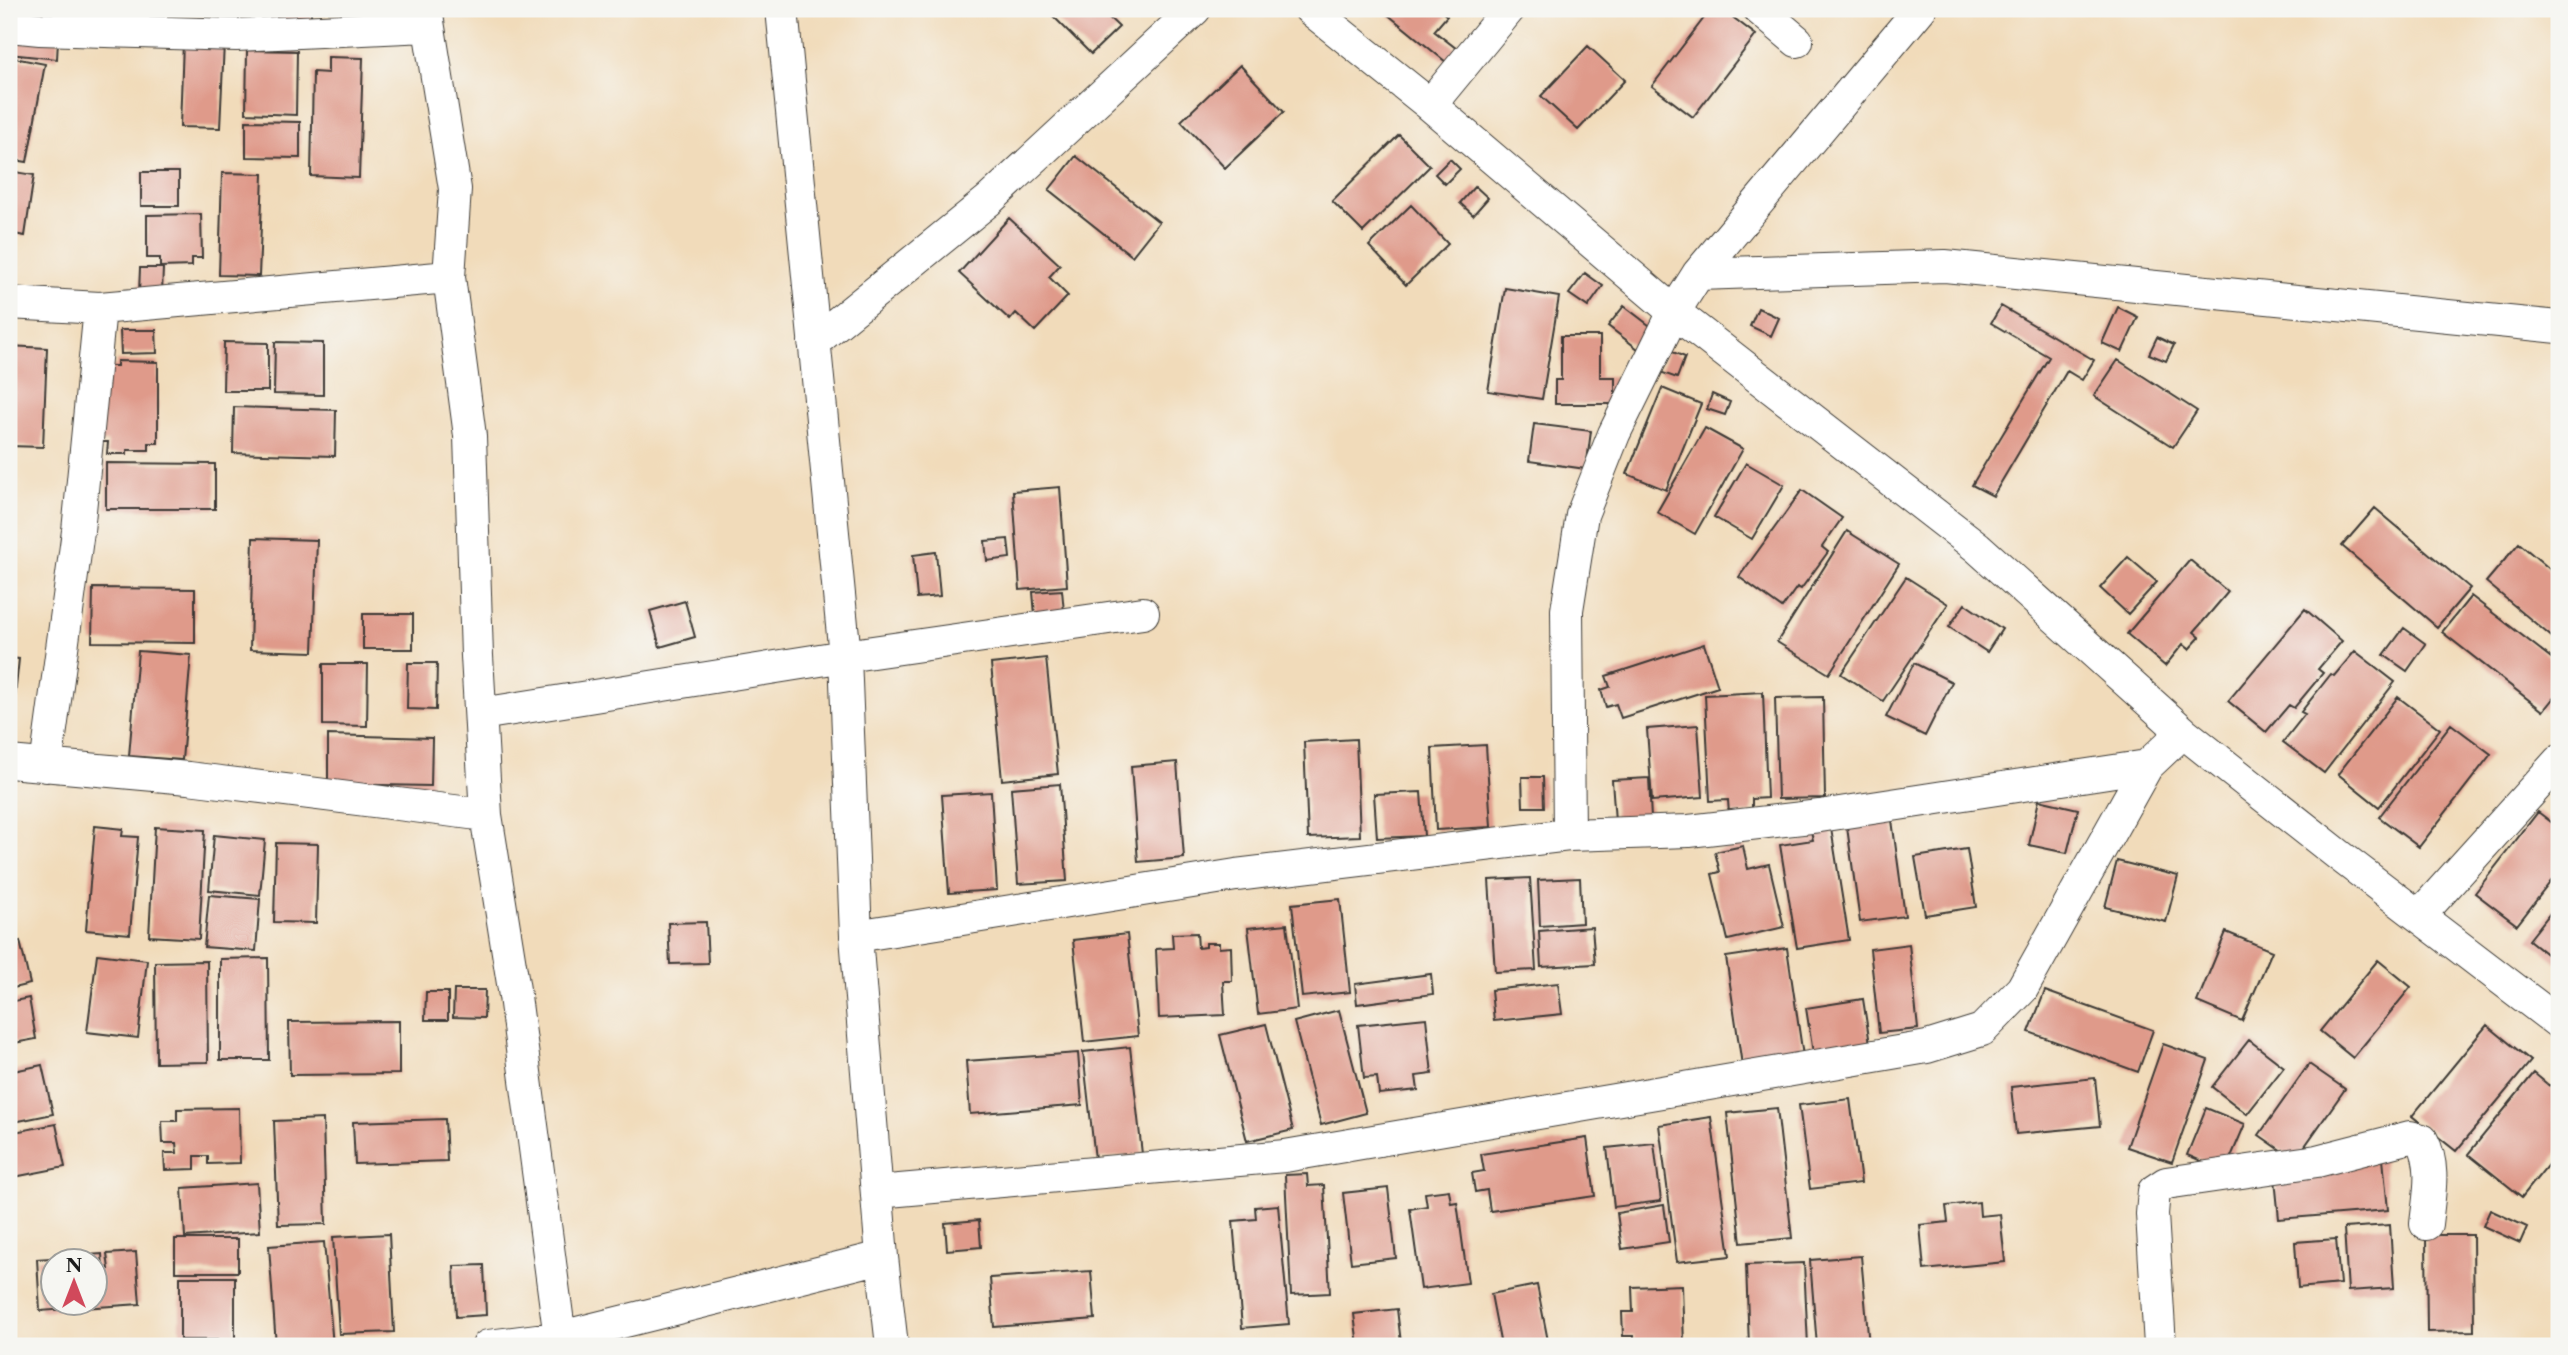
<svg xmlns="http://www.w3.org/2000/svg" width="2568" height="1355" viewBox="0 0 2568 1355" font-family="'Libre Caslon Text',serif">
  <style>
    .building { fill: #df9a8a }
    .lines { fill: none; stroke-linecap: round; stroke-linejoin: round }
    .minor-casing { stroke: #3c3934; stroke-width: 34 }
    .minor { stroke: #fff; stroke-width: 32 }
  </style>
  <rect width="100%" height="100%" fill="#f6f6f2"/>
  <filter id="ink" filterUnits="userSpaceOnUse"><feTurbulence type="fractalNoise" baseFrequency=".0143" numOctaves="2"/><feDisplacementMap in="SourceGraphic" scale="14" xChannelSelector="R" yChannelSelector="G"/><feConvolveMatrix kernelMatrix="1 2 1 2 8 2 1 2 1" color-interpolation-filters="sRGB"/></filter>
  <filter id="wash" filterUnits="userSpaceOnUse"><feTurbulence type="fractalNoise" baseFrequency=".00686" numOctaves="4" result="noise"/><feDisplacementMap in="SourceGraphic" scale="28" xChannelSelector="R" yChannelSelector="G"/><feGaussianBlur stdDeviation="1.57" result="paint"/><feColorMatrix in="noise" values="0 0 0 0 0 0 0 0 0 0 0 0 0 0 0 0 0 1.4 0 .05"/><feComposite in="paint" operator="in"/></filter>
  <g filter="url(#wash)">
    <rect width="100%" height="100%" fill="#f1dbba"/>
    <g id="blocks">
      <!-- building -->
      <path class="building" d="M251,9H311V24H251Z
        M1046,9H1100L1119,27L1091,54Z
        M1381,9H1439L1447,16L1434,31L1457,49L1446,62Z
        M1711,9H1722L1756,35L1693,117L1652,86Z
        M9,37L58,41L57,59L9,54Z
        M183,42L224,43L220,128L180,127Z
        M1588,46L1625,80L1578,130L1541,96Z
        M247,50L297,51L296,115L246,113Z
        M9,57L45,64L27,162L9,159Z
        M328,57L363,58L359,178L311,176L313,72L328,73Z
        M1240,65L1284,112L1225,168L1181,121Z
        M246,121L300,122V158L246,157Z
        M1399,135L1430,166L1363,232L1332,201Z
        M1076,156L1159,222L1132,256L1049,190Z
        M1450,159L1460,169L1445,184L1435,174Z
        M9,171L34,175L25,236L9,233Z
        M141,172H179V206H141Z
        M222,173L263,174L259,276L219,275Z
        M1475,186L1488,198L1473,215L1460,203Z
        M1411,205L1448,244L1406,285L1369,246Z
        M201,214L202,258H192V266L160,267V258H147V215Z
        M1009,218L1060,265L1049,277L1068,296L1035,331L1016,313L1010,320L959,273Z
        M140,268H163L162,293H139Z
        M1585,273L1603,286L1588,307L1569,294Z
        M1505,288L1559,297L1542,399L1488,391Z
        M1624,306L1658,332L1642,352L1608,326Z
        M2001,306L2094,360L2082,380L2067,371L1993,496L1972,485L2049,357L1991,323Z
        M2118,307L2138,317L2122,352L2102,343Z
        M1758,308L1779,318L1771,336L1750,326Z
        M120,330H156L157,353L121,354Z
        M1561,336H1600V377H1615V404H1555V380H1561Z
        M2157,337L2174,345L2166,361L2149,354Z
        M224,342L268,343V391H223Z
        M275,342L323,343V395L274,394Z
        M9,346L47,348L43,447L9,446Z
        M1668,350L1685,357L1677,378L1660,372Z
        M2118,360L2197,411L2173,447L2094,396Z
        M117,361L158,362V443H149V450H127V454H107L108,442H96L106,366H117Z
        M1662,388L1701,404L1666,490L1627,474Z
        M1712,394L1730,402L1725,415L1707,409Z
        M234,407L336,410L335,456L233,453Z
        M1534,424L1591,431L1586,469L1529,461Z
        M1705,428L1743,449L1695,534L1657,512Z
        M106,463L215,464V509H106Z
        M1746,463L1784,485L1752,539L1714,517Z
        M1060,487L1067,586L1020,590L1013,491Z
        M1802,490L1842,518L1822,547L1828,552L1801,589L1797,587L1782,608L1739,577Z
        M2375,508L2470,588L2437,627L2342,546Z
        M1847,531L1899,564L1829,674L1777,642Z
        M253,538L317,540L313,652L250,650Z
        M1008,539L1010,558L987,561L985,541Z
        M2519,543L2559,577V643L2486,582Z
        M936,552L940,596L917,598L913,555Z
        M2128,557L2157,582L2128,614L2100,588Z
        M2190,560L2228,592L2194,632L2200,637L2189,649L2183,644L2165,666L2127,634Z
        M1906,577L1948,604L1883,701L1841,674Z
        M93,588L195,589V643L92,642Z
        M1062,590L1064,612L1035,615L1033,592Z
        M2471,596L2559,664V691L2543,711L2442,632Z
        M685,601L695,637L660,647L650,611Z
        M1965,604L2002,629L1987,652L1949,627Z
        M2305,609L2342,641L2318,669L2323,673L2294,708L2289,705L2266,732L2228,701Z
        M363,614H413V649H363Z
        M2404,628L2426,644L2407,671L2384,655Z
        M1704,644L1718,687L1621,718L1616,704L1606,707L1601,690L1610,687L1606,676Z
        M138,651L191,655L182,760L129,756Z
        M2355,651L2395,682L2324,773L2283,742L2305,714L2301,712L2331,674L2334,676Z
        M9,658L19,659L13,715H9Z
        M1046,658L1058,774L1002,780L991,664Z
        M408,663H437L436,710L407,709Z
        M1914,663L1952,682L1925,736L1886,717Z
        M323,664H368L367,726L323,725Z
        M1763,692L1767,798L1752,799V813L1729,814L1728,800L1710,801L1705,695Z
        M1823,697L1825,798L1778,799L1775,698Z
        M2398,697L2440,729L2379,807L2338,774Z
        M2451,724L2491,754L2419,847L2379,817Z
        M1698,725L1703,797L1652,801L1647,729Z
        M328,735L432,738L431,786L328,784Z
        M1356,739L1360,836L1308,838L1304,742Z
        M1486,745L1491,827L1436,830L1432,748Z
        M1177,762L1184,858L1138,862L1131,766Z
        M1522,777H1543L1544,807H1523Z
        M1649,778L1651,819L1615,821L1612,780Z
        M1060,784L1067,881L1018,884L1011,788Z
        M991,792L997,890L949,893L942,795Z
        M1421,792L1424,836L1377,838L1374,794Z
        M2039,800L2078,809L2067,853L2029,845Z
        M2538,812L2559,828V871L2517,925L2475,893Z
        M1892,820L1905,916L1860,922L1847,827Z
        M95,826L123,829L122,836L138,837L130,934L86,930Z
        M155,827L205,830L199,939L149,936Z
        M1831,828L1849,940L1797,948L1780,845L1813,840L1811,831Z
        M214,835L265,840L260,895L209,890Z
        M276,843L318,844L316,923L274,922Z
        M1743,846L1748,869L1769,864L1784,927L1728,940L1712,874L1720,872L1715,852Z
        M1967,849L1976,907L1925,915L1915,857Z
        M2117,861L2178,876L2166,922L2105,907Z
        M1530,878L1536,970L1495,972L1489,880Z
        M1580,878L1582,923L1540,926L1538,880Z
        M209,895L260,899L256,951L204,947Z
        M1340,899L1350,992L1302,997L1292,904Z
        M2559,902V964L2529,940Z
        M706,922L708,963L670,964L668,923Z
        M1287,924L1297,1009L1258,1014L1248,928Z
        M1592,927L1595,964L1541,967L1539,931Z
        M2226,932L2272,951L2242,1021L2197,1002Z
        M1197,933L1198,948L1206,947V943H1219V948L1231,947L1232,981H1223L1225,1015L1159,1018L1156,949L1173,948L1172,934Z
        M1127,934L1138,1036L1084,1042L1073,940Z
        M20,941L30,984L9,989V943Z
        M1909,944L1918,1029L1879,1033L1870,949Z
        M1787,948L1803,1056L1742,1065L1726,957Z
        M97,954L147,960L138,1038L87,1032Z
        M268,958L269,1060H220V959Z
        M2378,960L2411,987L2353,1058L2320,1031Z
        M207,961L208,1062L156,1063L155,962Z
        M1431,974L1433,994L1357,1004L1355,984Z
        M1558,983L1562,1014L1494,1021L1491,990Z
        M454,990H485L484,1018L453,1017Z
        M2045,991L2153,1030L2138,1072L2029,1032Z
        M426,992H448V1020H425Z
        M29,998L36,1039L9,1044V1002Z
        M1863,999L1870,1044L1813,1053L1806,1008Z
        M1339,1010L1366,1113L1321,1125L1294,1022Z
        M1426,1018L1432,1074L1416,1076L1418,1090L1379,1094L1377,1077L1364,1078L1358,1025Z
        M399,1021V1074L290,1075L289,1022Z
        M1266,1024L1293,1130L1247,1141L1220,1035Z
        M2487,1025L2531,1061L2456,1151L2412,1116Z
        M2249,1040L2284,1067L2247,1114L2212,1087Z
        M2163,1044L2208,1060L2172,1162L2127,1147Z
        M1130,1047L1142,1154L1095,1159L1083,1052Z
        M1078,1053L1082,1105L970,1114L966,1061Z
        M2309,1064L2345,1089L2295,1160L2259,1135Z
        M42,1065L53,1114L9,1123V1072Z
        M2534,1073L2559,1094V1151L2522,1197L2468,1154Z
        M2095,1078L2100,1126L2016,1134L2011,1087Z
        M1850,1099L1861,1183L1810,1189L1799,1105Z
        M239,1108L240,1163L208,1164V1156H195V1169L165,1170L164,1153H177L176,1143H163L162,1121H177V1109Z
        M1777,1108L1792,1238L1741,1243L1727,1113Z
        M2206,1108L2245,1124L2225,1171L2187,1155Z
        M1711,1117L1730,1256L1677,1262L1659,1125Z
        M323,1119L326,1224L278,1225L274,1121Z
        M445,1119L447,1161L355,1164L353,1122Z
        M56,1124L65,1167L9,1178V1133Z
        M1587,1138L1595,1196L1490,1211L1487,1190L1475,1192L1472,1173L1484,1171L1481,1154Z
        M1654,1143L1661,1201L1614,1207L1607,1148Z
        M2383,1159L2388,1210L2279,1219L2274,1169Z
        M1307,1174L1308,1186L1324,1185L1330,1293L1291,1295L1285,1175Z
        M257,1183L260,1232L185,1237L182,1188Z
        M1388,1188L1396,1258L1351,1263L1343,1193Z
        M1449,1190L1451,1203L1457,1202L1468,1283L1421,1289L1410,1209L1427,1206L1425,1193Z
        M1979,1202L1980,1216L2000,1214L2005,1262L1924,1270L1920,1225L1948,1222L1946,1206Z
        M1278,1205L1289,1324L1242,1328L1233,1221L1256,1219L1255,1207Z
        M1664,1205L1669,1242L1622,1249L1617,1213Z
        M2490,1210L2527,1227L2520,1243L2483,1226Z
        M979,1220L981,1247L947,1250L945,1223Z
        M2390,1225L2394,1288L2348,1291L2344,1228Z
        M389,1234L394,1332L339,1334L333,1237Z
        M2426,1235H2473L2474,1331L2427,1332Z
        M175,1239H238V1272H175Z
        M2336,1239L2340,1284L2298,1288L2295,1242Z
        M324,1242L333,1346H276L269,1246Z
        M136,1252L140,1304L40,1311L37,1259L66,1257V1260H52V1302H94V1260H74V1256L102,1254L103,1269H109L107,1254Z
        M1861,1256L1869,1346H1817L1810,1260Z
        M1804,1263L1808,1346H1749L1746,1265Z
        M484,1265L486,1315L456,1317L454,1266Z
        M1091,1271L1095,1319L994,1327L990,1278Z
        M180,1277H235V1340H180Z
        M1537,1285L1549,1346H1501L1491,1294Z
        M1682,1285L1684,1346H1634V1336H1623L1622,1312H1633L1632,1287Z
        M1397,1309L1401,1343L1358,1346L1354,1314Z"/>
    </g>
  </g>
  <g filter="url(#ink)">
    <use href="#blocks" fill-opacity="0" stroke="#3c3934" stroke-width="2"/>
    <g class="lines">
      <!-- minor casing -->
      <g class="minor-casing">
        <path id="minor" d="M426,9L455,189L449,277L470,436L477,656L486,815L515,996L561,1346
          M782,9L845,656L856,936L882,1257L892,1346
          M1310,9L1430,105L1674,312L1977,547L2183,732L2340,856L2559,1023
          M1759,9L1797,41
          M9,26L40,29L236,35L427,26
          M1430,105L1509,9
          M1698,274L1945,266L2559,327
          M9,303L100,308L449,277
          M814,342L989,200L1195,9
          M481,714L845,656L1143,613
          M9,762L188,778L486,815
          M46,766L78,531L100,308
          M1569,835L1567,610L1582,515L1614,434L1674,312L1698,274L1920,9
          M2419,916L2559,761
          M856,936L1236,875L1569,835L1689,831L1820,816L2147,766
          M877,1192L1285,1156L1927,1047L1982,1030L2022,989L2147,766L2183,732
          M488,1346L561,1337L882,1257
          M2160,1346L2152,1214L2154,1191L2166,1183L2317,1161L2410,1137L2422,1140C2436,1166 2429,1195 2426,1224"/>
      </g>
      <!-- minor -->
      <use href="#minor" class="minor"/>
    </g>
  </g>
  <!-- margin -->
  <rect width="2568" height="1355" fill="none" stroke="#f6f6f2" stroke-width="35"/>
  <!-- north arrow -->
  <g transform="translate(74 1282)"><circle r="33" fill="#f6f6f2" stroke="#9f9f9c" stroke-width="2"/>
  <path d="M0-5L12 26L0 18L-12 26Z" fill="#d1495b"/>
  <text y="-10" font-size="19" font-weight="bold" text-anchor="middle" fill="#1c1c1c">N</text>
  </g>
</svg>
